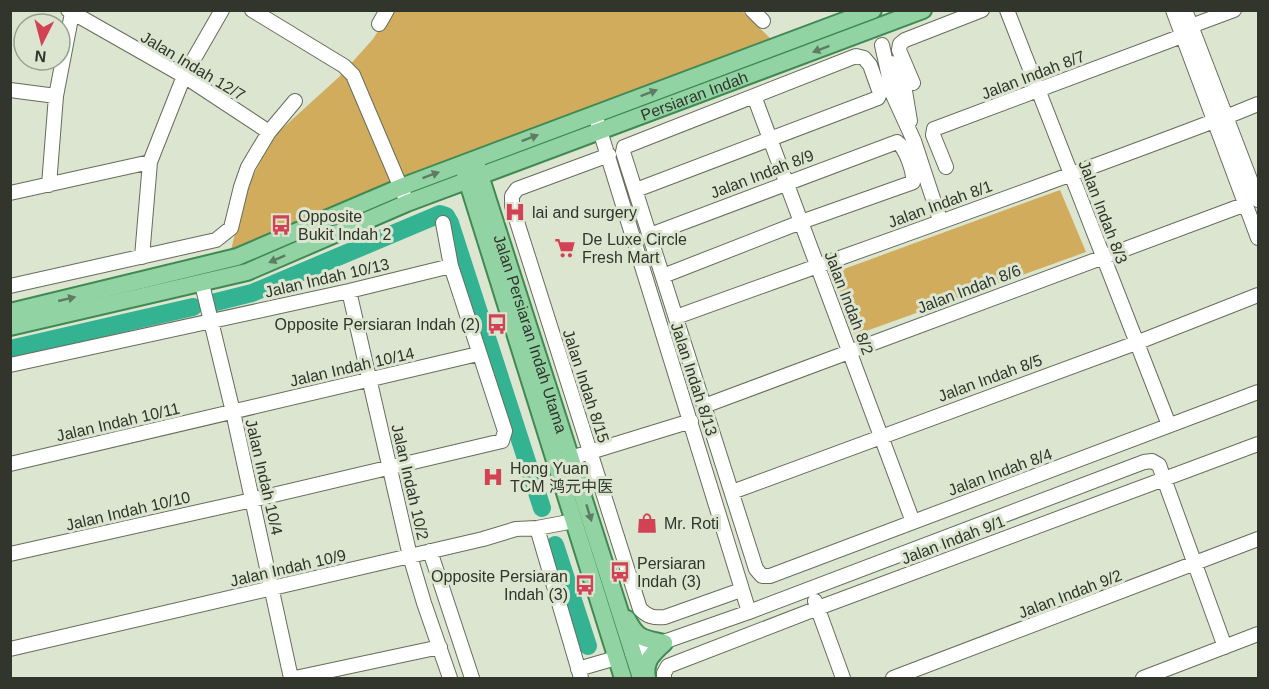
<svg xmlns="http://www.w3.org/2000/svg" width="1269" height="689" viewBox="0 0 1269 689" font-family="Arial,'Noto Sans SC',sans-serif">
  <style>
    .green { fill: #d2ac5d }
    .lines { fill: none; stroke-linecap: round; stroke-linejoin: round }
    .river { stroke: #34b393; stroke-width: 18 }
    .minor-casing { stroke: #656e5b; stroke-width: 16 }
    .major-casing { stroke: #418953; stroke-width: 20 }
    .minor { stroke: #fff; stroke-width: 14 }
    .major { stroke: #92d3a4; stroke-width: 16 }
    .oneway { fill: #5d7c62 }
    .labels { text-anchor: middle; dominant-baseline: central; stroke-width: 6; stroke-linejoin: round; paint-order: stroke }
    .street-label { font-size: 16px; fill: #31352c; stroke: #dbe5cf }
    .poi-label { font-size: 16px; fill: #31352c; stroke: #dbe5cf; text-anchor: start }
  </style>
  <rect width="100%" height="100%" fill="#dbe5cf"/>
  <!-- green -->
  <path class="green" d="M391,11H742L771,39L416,171L231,250L246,189L274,136L339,77L373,39Z
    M1060,190L1086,252L855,335L833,273Z"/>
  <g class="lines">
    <!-- river -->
    <path class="river" d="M212,303L252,293L440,214L446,216L450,223L542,508
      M10,349L193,307
      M555,545L588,646"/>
    <!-- minor casing -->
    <g class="minor-casing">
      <path id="minor" d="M68,10L184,76L269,132
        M252,10L344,66L353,75L404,195
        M752,10L763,21
        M1007,10L1169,425
        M1173,10L1258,238
        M1185,10L1258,200
        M379,24L387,10
        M1191,26L1234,10
        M882,45L893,95L914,141L940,220
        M891,63L905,91L910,121
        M913,83L899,50L900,44L905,40L982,10
        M10,90L56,96
        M754,96L913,522
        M1226,117L1258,104
        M597,121L749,612
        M609,155L517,189L512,196V206L640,609C648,617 654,618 665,617L741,590
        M946,167L933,135L934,129L1182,36
        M49,185L56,96L72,13
        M636,190L878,98L880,93L870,65L864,58L856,56L624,147L623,152L756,569L762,576H770L1258,392
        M10,193L150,162
        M650,235L897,142C906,148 914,172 913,182L911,183L801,222L663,276
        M142,257L150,162L184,76L222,10
        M202,284L233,412L291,678
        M10,286L216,240L231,228L241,187L248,167L269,132L295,101
        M349,291L410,556L424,603L450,678
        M676,317C855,252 1036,189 1214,121
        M10,365L349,291L451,266
        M704,406L1246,204
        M561,461L691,421
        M10,464L478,354
        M732,492L1136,343L1258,295
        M537,528L581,678
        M430,551L472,678
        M10,554L252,500L502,441L505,431L451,266L443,223
        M815,601L843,678
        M10,649L483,539L516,529L537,528L574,521
        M632,653L749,612L1144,462L1152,461L1159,465L1225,647
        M578,669L616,658
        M295,678L440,647
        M664,678V673L668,666L818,608L1258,444
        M893,678L1258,539
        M1143,678L1258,634"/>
    </g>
    <!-- major casing -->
    <g class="major-casing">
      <g id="major">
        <path id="s1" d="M477,166L641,678"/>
        <path d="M464,170L623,678"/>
        <path d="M10,312L237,257L401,187L873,10"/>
        <path id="s2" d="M10,327L247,272L407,203L923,10"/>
        <path d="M627,619C638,640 643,638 664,643"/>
        <path d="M647,678C644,661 652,654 664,643"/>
      </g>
    </g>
    <!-- minor -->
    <use href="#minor" class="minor"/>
    <!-- major -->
    <use href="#major" class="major"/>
  </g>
  <!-- one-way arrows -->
  <defs><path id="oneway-solid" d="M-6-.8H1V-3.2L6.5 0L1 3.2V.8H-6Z" transform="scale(1.5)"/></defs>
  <g class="oneway">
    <use href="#oneway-solid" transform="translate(821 49) rotate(159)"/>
    <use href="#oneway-solid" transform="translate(649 93) rotate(-21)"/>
    <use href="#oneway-solid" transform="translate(530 138) rotate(-21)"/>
    <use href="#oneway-solid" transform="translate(431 175) rotate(-20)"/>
    <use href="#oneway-solid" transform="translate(277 259) rotate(156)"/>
    <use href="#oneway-solid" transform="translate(67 299) rotate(-13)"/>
    <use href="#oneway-solid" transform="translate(589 513) rotate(73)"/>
  </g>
  <!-- icons -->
  <defs>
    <g id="hospital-bare" transform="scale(1.62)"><path d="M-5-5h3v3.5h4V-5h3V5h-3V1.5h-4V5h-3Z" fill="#d24254" stroke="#dbe5cf" stroke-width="2.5" paint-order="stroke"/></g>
    <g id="bus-bare" transform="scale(1.62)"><path d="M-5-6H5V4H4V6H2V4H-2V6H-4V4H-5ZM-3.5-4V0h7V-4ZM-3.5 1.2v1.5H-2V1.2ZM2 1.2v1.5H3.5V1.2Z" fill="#d24254" stroke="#dbe5cf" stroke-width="2.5" paint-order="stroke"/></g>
    <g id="supermarket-bare" transform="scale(1.62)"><path d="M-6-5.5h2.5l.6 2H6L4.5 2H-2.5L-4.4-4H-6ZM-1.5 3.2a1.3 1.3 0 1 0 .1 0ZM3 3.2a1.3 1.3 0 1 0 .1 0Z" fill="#d24254" stroke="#dbe5cf" stroke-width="2.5" paint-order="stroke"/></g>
    <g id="shop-bare" transform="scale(1.62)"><path d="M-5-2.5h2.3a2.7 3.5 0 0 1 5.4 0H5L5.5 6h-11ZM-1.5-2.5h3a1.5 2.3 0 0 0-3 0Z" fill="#d24254" stroke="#dbe5cf" stroke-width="2.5" paint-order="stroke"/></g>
  </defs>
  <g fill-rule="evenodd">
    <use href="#hospital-bare" x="515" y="212"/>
    <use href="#bus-bare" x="281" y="225"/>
    <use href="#supermarket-bare" x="565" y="248"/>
    <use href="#bus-bare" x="497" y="324"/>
    <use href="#hospital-bare" x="493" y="477"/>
    <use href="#shop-bare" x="647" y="523"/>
    <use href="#bus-bare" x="620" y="572"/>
    <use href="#bus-bare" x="585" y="585"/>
  </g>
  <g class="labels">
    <!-- street labels -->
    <g class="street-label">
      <text transform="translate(193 66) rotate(31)">Jalan Indah 12/7</text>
      <text transform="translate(1033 75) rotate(-21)">Jalan Indah 8/7</text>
      <text stroke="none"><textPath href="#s2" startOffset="724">Persiaran Indah</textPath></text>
      <text transform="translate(762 174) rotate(-21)">Jalan Indah 8/9</text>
      <text transform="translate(940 204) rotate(-20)">Jalan Indah 8/1</text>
      <text transform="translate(1103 212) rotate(69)">Jalan Indah 8/3</text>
      <text transform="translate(327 278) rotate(-13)">Jalan Indah 10/13</text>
      <text transform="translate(969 289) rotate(-21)">Jalan Indah 8/6</text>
      <text transform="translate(849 303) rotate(69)">Jalan Indah 8/2</text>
      <text stroke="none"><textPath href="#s1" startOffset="176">Jalan Persiaran Indah Utama</textPath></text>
      <text transform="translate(352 367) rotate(-13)">Jalan Indah 10/14</text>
      <text transform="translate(990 378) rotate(-20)">Jalan Indah 8/5</text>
      <text transform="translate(694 379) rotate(72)">Jalan Indah 8/13</text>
      <text transform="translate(586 386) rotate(72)">Jalan Indah 8/15</text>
      <text transform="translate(118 422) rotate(-13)">Jalan Indah 10/11</text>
      <text transform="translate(1000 472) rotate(-20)">Jalan Indah 8/4</text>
      <text transform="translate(264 477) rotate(77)">Jalan Indah 10/4</text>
      <text transform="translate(410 482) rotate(77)">Jalan Indah 10/2</text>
      <text transform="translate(128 511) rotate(-13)">Jalan Indah 10/10</text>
      <text transform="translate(953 540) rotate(-21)">Jalan Indah 9/1</text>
      <text transform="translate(288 568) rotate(-13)">Jalan Indah 10/9</text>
      <text transform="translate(1070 594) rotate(-21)">Jalan Indah 9/2</text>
    </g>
    <!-- poi labels -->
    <g class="poi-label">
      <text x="532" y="212">lai and surgery</text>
      <text x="298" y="216">Opposite<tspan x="298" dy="18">Bukit Indah 2</tspan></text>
      <text x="582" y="239">De Luxe Circle<tspan x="582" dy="18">Fresh Mart</tspan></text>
      <text x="480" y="324" text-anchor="end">Opposite Persiaran Indah (2)</text>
      <text x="510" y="468">Hong Yuan<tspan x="510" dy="18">TCM 鸿元中医</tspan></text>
      <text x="664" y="523">Mr. Roti</text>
      <text x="637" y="563">Persiaran<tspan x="637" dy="18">Indah (3)</tspan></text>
      <text x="568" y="576" text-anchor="end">Opposite Persiaran<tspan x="568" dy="18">Indah (3)</tspan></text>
    </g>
  </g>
  <!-- border -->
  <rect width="1269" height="689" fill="none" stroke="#31352c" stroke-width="24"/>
  <!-- north arrow -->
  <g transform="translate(42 42) rotate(186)"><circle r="28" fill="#dbe5cf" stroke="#979f8e" stroke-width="1.5"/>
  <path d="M0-4.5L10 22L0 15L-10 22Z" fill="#d24254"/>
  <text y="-9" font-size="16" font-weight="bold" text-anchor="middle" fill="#31352c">N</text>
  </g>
</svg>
